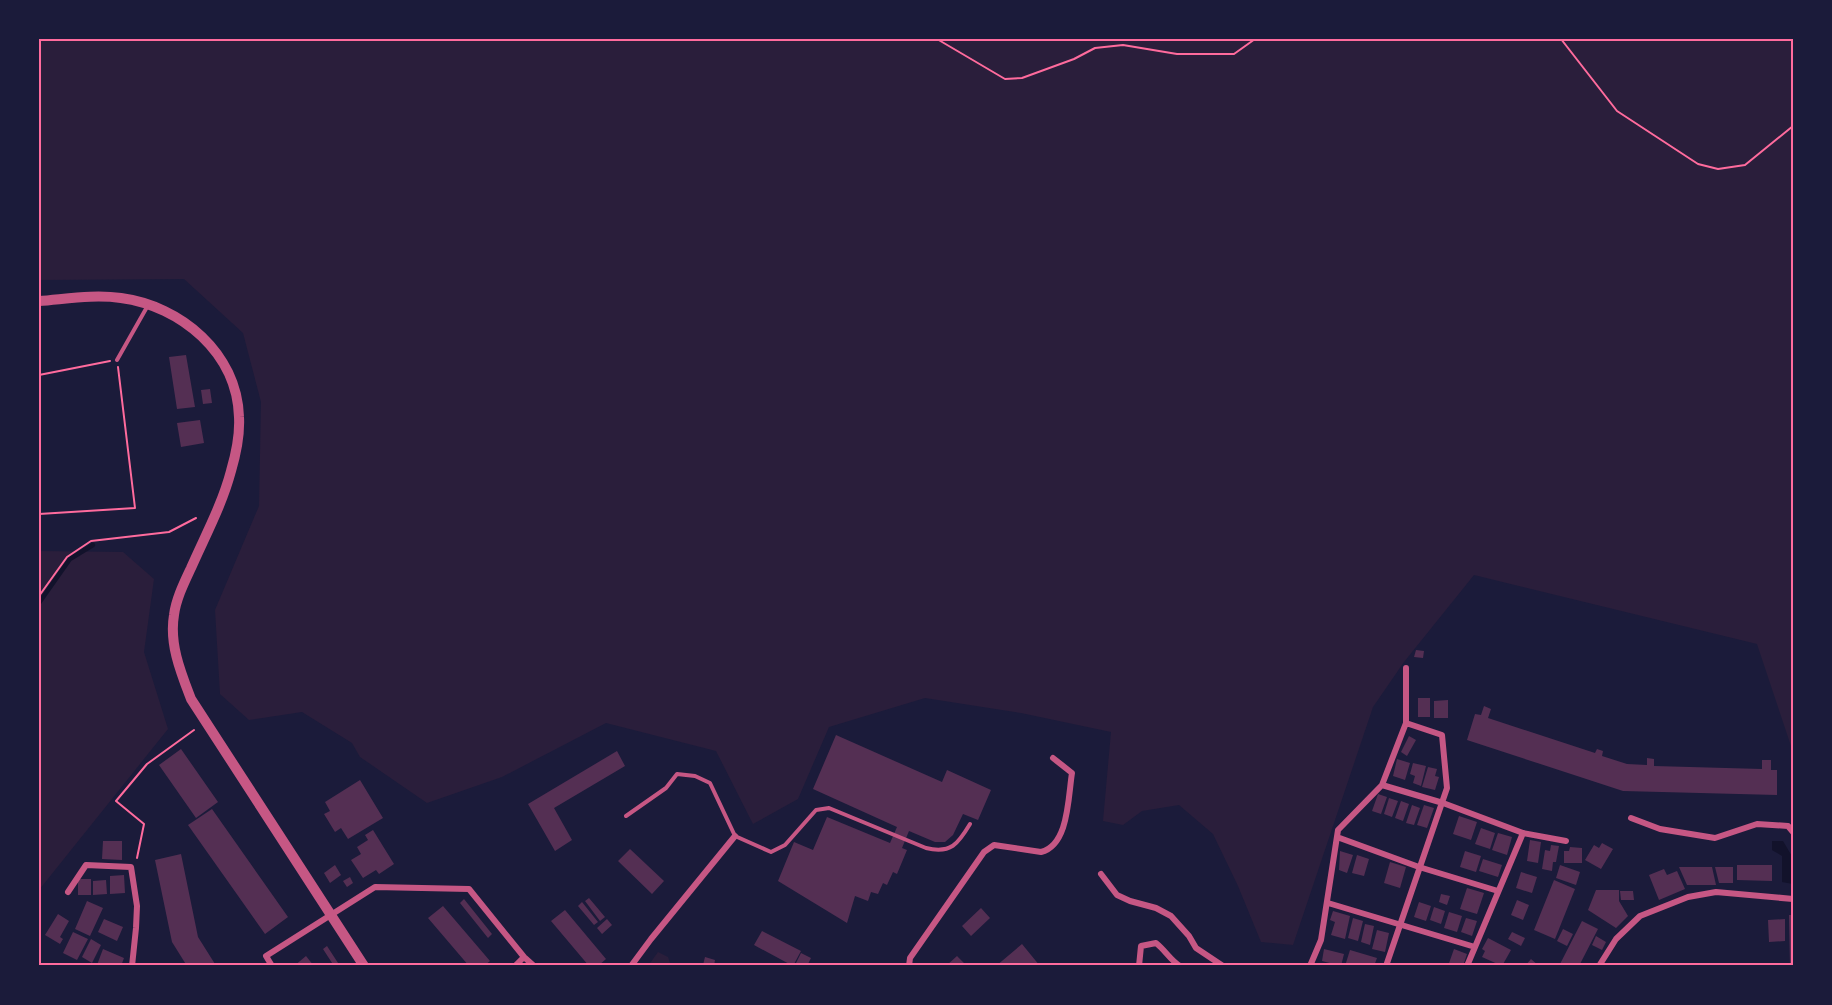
<svg xmlns="http://www.w3.org/2000/svg" width="1832" height="1005" viewBox="0 0 1832 1005" font-family="Literata,serif">
  <style>
    .green { fill: #2a1e3b }
    .water { fill: #12122b }
    .lines { fill: none; stroke-linecap: round; stroke-linejoin: round }
    .stream { stroke: #12122b; stroke-width: 4.5 }
    .building { fill: #542f53 }
    .path { stroke: #ff6b9d; stroke-width: 2 }
    .service { stroke: #c65784; stroke-width: 4 }
    .minor { stroke: #c65784; stroke-width: 6 }
    .tertiary { stroke: #c65784; stroke-width: 10 }
    .neatline { fill: none; stroke: #ff6b9d; stroke-width: 2 }
  </style>
  <rect width="100%" height="100%" fill="#1b1b3a"/>
  <!-- green -->
  <path class="green" d="M39,39H1793V752L1757,644L1474,575L1404,662L1373,707L1293,945L1261,942L1238,886L1213,834L1179,805L1142,811L1123,825L1103,821L1111,732L1021,713L925,698L829,727L798,799L753,824L716,751L606,723L502,777L427,803L360,757L352,743L302,712L249,720L220,694L215,610L259,506L261,402L243,333L184,279L39,280Z
    M39,551L123,552L154,579L144,652L168,729L39,890Z
    M658,952L668,957L671,966H648Z"/>
  <!-- water -->
  <path class="water" d="M1772,841H1783L1793,858V884L1782,882V856L1772,850Z"/>
  <g class="lines">
    <!-- stream -->
    <path class="stream" d="M39,603L70,559L93,545"/>
  </g>
  <!-- building -->
  <path class="building" d="M186,355L195,407L177,409L169,357Z
    M210,389L212,403L203,404L201,390Z
    M200,420L204,443L181,447L177,423Z
    M1416,650L1424,651L1423,658L1414,657Z
    M1418,698H1430V717H1418Z
    M1448,700V718H1434V701Z
    M1484,706L1491,709L1488,718L1595,753L1597,749L1603,751L1602,756L1627,764L1647,765V758L1654,759V766L1762,769V760H1771V770H1777V795L1623,791L1467,740L1475,714L1481,715Z
    M836,735L942,782L947,770L991,790L978,820L963,814L953,835L945,842H935L909,831L902,848L907,850L897,874L893,872L887,885L883,883L878,894L871,892L868,901L855,896L847,923L778,881L794,842L813,850L827,817L890,843L897,827L813,789Z
    M1409,736L1416,740L1407,756L1401,752Z
    M181,749L218,802L196,818L159,765Z
    M617,751L625,766L554,808L572,840L555,851L528,804Z
    M1397,759L1410,763L1405,780L1393,776Z
    M1413,763L1426,766L1421,786L1413,783L1415,776L1410,774Z
    M1428,767L1437,769L1435,776L1439,777L1435,790L1422,787Z
    M360,780L383,818L348,839L341,828L335,832L324,814L330,811L325,802Z
    M1378,794L1387,797L1381,814L1372,811Z
    M1389,798L1398,801L1392,817L1384,814Z
    M1401,801L1409,804L1403,821L1395,818Z
    M1412,805L1420,808L1414,825L1406,823Z
    M1424,805L1434,808L1427,828L1417,825Z
    M212,809L288,917L265,934L188,825Z
    M1459,816L1477,822L1471,840L1453,834Z
    M1481,828L1495,833L1490,849L1475,844Z
    M373,830L394,864L379,874L376,870L363,878L351,860L361,854L357,847L368,840L365,835Z
    M1498,833L1512,837L1507,855L1492,850Z
    M1530,840L1541,842L1538,863L1527,861Z
    M103,841H122V860L102,859Z
    M1602,843L1613,849L1601,869L1585,860L1594,845L1599,848Z
    M1551,845L1559,846L1556,862H1553L1552,871L1542,869L1545,850L1550,851Z
    M1570,847L1582,848V863H1564V851H1569Z
    M630,849L664,881L652,894L618,861Z
    M1340,851L1353,855L1347,873L1339,870Z
    M1465,851L1481,856L1476,872L1460,867Z
    M181,854L198,937L215,964L211,966H187L172,942L155,860Z
    M1357,855L1369,859L1364,876L1352,873Z
    M1483,859L1502,865L1498,877L1479,871Z
    M1390,862L1406,867L1400,888L1384,883Z
    M335,865L341,875L330,883L324,873Z
    M1560,865L1580,872L1576,885L1556,878Z
    M1737,865H1772V881L1737,880Z
    M1679,867H1712L1716,885H1687Z
    M1715,867H1733V883H1719Z
    M1664,869L1667,875L1677,871L1685,889L1659,900L1649,875Z
    M1521,872L1537,877L1532,893L1516,888Z
    M124,875L125,893L110,894V876Z
    M350,877L353,883L347,887L343,881Z
    M78,879H91V895H78Z
    M106,880L107,894L93,895V881Z
    M1554,880L1575,889L1555,939L1534,930Z
    M1467,888L1484,893L1477,914L1460,909Z
    M1596,890H1619V901L1628,916L1616,928L1588,910Z
    M1620,891H1633L1634,900H1621Z
    M1441,894L1450,896L1447,905L1439,902Z
    M589,898L605,917L600,921L585,901Z
    M464,899L492,934L488,938L460,903Z
    M1517,900L1529,905L1523,920L1511,915Z
    M87,901L103,908L90,936L75,929Z
    M582,902L598,922L594,925L578,906Z
    M1419,902L1431,906L1426,921L1414,917Z
    M443,906L490,961L484,966H469L428,918Z
    M1434,907L1445,911L1441,924L1430,920Z
    M981,908L990,918L971,936L962,926Z
    M565,910L606,959L598,966H589L551,921Z
    M1333,911L1350,916L1345,939L1331,935L1335,922L1330,920Z
    M1449,912L1462,916L1457,932L1444,928Z
    M58,914L69,921L60,937L63,939L60,944L45,935Z
    M1789,915H1793V966H1790Z
    M1353,918L1363,921L1358,941L1348,938Z
    M1466,918L1477,921L1472,936L1461,932Z
    M104,919L123,927L117,941L98,932Z
    M607,919L612,925L602,934L597,928Z
    M1785,919V941L1769,942L1768,920Z
    M1582,921L1598,929L1579,966H1559Z
    M1365,924L1374,926L1370,945L1361,942Z
    M1563,929L1573,934L1567,946L1557,941Z
    M1377,930L1389,933L1385,952L1372,949Z
    M762,931L801,951L793,966L754,945Z
    M73,932L88,939L77,960L63,953Z
    M1512,932L1525,938L1521,946L1508,939Z
    M1596,936L1606,942L1602,950L1592,945Z
    M1488,938L1511,950L1502,966L1482,957L1485,951L1482,949Z
    M91,939L101,945L92,963L82,957Z
    M1022,944L1040,966H996Z
    M327,946L340,966H334L323,949Z
    M103,949L124,958L121,966L97,965Z
    M1324,949L1344,954L1341,966L1322,961Z
    M1454,949L1467,954L1463,966H1448Z
    M1350,950L1377,958L1374,966H1345Z
    M801,953L811,958L807,966L796,963Z
    M306,956L314,966H294Z
    M957,956L967,966H946Z
    M705,957L715,960L714,966L703,965Z
    M1531,959L1539,966H1525Z"/>
  <g class="lines">
    <!-- path -->
    <path class="path" d="M937,39L1005,79L1022,78L1074,59L1095,48L1123,45L1177,54H1234L1255,39
      M1561,39L1617,111L1698,164L1718,169L1745,165L1793,126
      M39,375L110,361
      M39,514L135,508L118,367
      M39,596L67,557L91,541L169,532L196,518
      M137,858L144,824L116,801L147,764L194,730"/>
    <!-- service -->
    <path class="service" d="M117,360L147,307
      M626,816L666,788L677,774L695,776L710,783L735,836L771,852L785,845L816,810L829,808L926,848C951,854 958,844 970,824"/>
    <!-- minor -->
    <path class="minor" d="M1382,785L1443,803L1523,833L1566,841
      M1631,818L1660,829L1715,838L1757,824L1788,826L1793,832
      M1337,837L1419,867L1498,891
      M1101,874L1117,895L1130,901L1156,908L1171,916L1189,936L1196,948L1223,966
      M68,892L86,865L131,867L137,906L136,928L132,966
      M1328,903L1475,947
      M272,966L266,956L375,887L469,889L524,957L534,966
      M515,966L524,957
      M631,966L651,939L735,836
      M909,966L910,958L984,852L994,845L1041,852C1069,845 1068,797 1072,773L1053,758
      M1139,966L1141,946L1156,943C1166,951 1170,960 1180,966
      M1310,966L1321,940L1338,830L1382,785L1406,723V668
      M1386,966L1447,788L1442,735L1406,723
      M1467,966L1523,833
      M1599,966L1616,939L1640,916L1688,897L1716,892L1793,899"/>
    <!-- tertiary -->
    <path class="tertiary" d="M39,301C66,299 94,294 121,298C181,306 237,353 239,417C240,435 236,454 231,471C222,505 205,536 191,568C184,583 176,599 174,615C169,644 181,673 191,699L364,966"/>
  </g>
  <!-- border -->
  <rect width="1832" height="1005" fill="none" stroke="#1b1b3a" stroke-width="81"/>
  <rect x="40" y="40" width="1752" height="924" class="neatline"/>
</svg>
